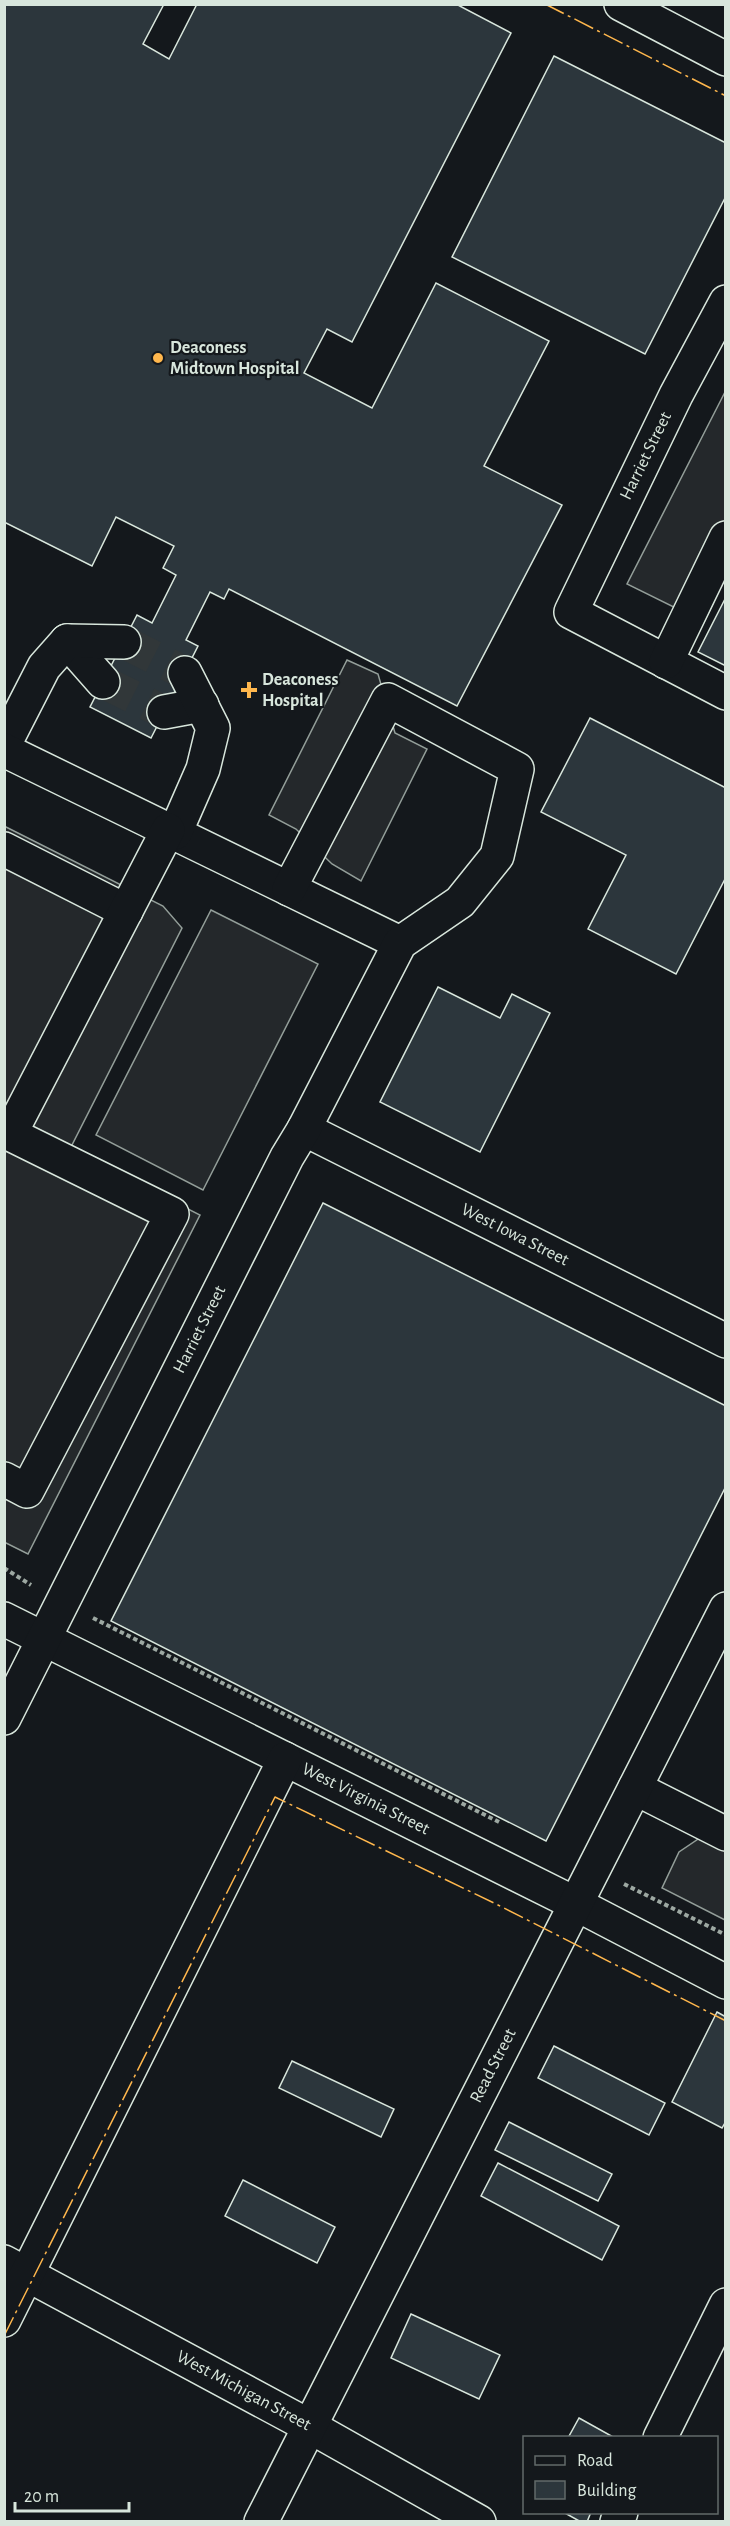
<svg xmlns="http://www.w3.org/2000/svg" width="730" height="2526" viewBox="0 0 730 2526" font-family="'Alegreya Sans',sans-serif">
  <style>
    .parking { fill: #24282b; stroke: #939e99; stroke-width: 1.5 }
    .building { fill: #2c363c; stroke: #d8e6dc; stroke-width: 1.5 }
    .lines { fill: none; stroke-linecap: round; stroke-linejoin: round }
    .minor-tunnel { stroke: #313739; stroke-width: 33; stroke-dasharray: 33 16; stroke-linecap: butt }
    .minor-casing { stroke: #d8e6dc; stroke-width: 36 }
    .major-casing { stroke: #d8e6dc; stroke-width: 36 }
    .path { stroke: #9da8a2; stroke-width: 4; stroke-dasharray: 4.5 3; stroke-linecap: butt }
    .minor { stroke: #14181c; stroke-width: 33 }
    .major { stroke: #14181c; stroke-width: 33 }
    .power { stroke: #ffb74d; stroke-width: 1.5; stroke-dasharray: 21 4.5 3 4.5; stroke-linecap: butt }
    .poi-dot { fill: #ffb74d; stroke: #14181c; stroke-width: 2 }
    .labels { text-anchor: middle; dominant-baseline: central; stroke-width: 4.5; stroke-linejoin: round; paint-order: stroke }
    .poi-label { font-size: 18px; font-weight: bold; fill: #d8e6dc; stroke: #14181c; text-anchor: start }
    .street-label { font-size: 18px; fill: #d8e6dc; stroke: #14181c }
  </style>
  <rect width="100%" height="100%" fill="#14181c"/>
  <!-- parking -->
  <path class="parking" d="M725,392V578L704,622L627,584Z
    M347,660L378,674L395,733L427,749L361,881L332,864L296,829L269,815Z
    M4,826L163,906L182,928L70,1149L200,1215L28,1554L4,1542Z
    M211,910L318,964L203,1190L96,1135Z
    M725,1821V1920L662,1888L679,1852Z"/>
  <!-- building -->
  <path class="building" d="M4,4H164L143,44L169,59L197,4H456L511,33L352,342L327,329L304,373L372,408L436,283L549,341L484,466L562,505L457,706L229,589L224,599L210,592L186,640L198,646L151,738L90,707L137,615L152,623L176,575L163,568L174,546L116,517L92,566L4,522Z
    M554,56L726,143V196L645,354L452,257Z
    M726,597V666L698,652Z
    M590,718L726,788V877L676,974L588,929L626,855L541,812Z
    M438,987L500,1018L512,994L550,1013L480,1152L380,1102Z
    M323,1203L726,1406V1486L546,1841L111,1621Z
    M717,2012L726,2017V2121L722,2128L672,2102Z
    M554,2046L665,2103L649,2135L538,2078Z
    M292,2061L394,2109L381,2137L279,2088Z
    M509,2122L612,2174L598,2201L495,2150Z
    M498,2163L619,2226L602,2260L481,2196Z
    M243,2180L335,2227L317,2263L225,2216Z
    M411,2314L500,2355L479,2399L391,2358Z
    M579,2418L615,2438H568Z
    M563,2512H591L587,2522H581Z"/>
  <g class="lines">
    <!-- minor-tunnel -->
    <path class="minor-tunnel" d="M124,642L185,673
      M103,682L164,712"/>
    <!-- minor casing -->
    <g class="minor-casing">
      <g id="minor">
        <path d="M726,302L676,395L571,612L726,693"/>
        <path d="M67,641L103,682"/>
        <path d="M666,662L726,538"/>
        <path d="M164,712L202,705"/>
        <path d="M4,745L44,667L67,641L124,642"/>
        <path d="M4,750L400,943"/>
        <path d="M175,833L203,769L213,728L185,673"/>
        <path d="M4,849L126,911"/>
        <path id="s1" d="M304,1129L726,1341"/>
        <path d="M4,1479L27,1491L172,1214L10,1134L168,830"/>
        <path id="s2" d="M4,1619L576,1904L726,1982"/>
        <path id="s3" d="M4,1718L287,1157L304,1129L400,943L460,902L497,856L517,769L388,700L289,889"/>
        <path d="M635,1788L726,1834"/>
        <path id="s4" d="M4,2262L309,2426L479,2522"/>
        <path d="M4,2320L285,1759"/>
        <path d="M660,2438L726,2305"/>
        <path id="s5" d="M261,2522L726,1609"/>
        <path d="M617,2522L621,2512"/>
      </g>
    </g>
    <!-- major casing -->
    <g class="major-casing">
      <path id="major" d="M621,4L726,59"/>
    </g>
    <!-- path -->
    <path class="path" d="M4,1568L31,1585
      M93,1618L499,1822
      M624,1884L726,1935"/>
    <!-- minor -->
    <use href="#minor" class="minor"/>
    <!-- major -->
    <use href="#major" class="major"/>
    <!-- power -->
    <path class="power" d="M545,4L726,96
      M4,2336L275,1797L498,1905L726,2021"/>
  </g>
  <!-- markers -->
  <g class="poi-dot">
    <circle cx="158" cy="358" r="6"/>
    <path d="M246 681h6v6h6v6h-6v6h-6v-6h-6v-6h6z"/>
  </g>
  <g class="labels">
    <!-- poi labels -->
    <g class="poi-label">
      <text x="170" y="348">Deaconess<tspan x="170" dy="21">Midtown Hospital</tspan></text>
      <text x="262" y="680">Deaconess<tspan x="262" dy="21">Hospital</tspan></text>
    </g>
    <!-- street labels -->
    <g class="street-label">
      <text transform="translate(646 456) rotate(-64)">Harriet Street</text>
      <text stroke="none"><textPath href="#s1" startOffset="236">West Iowa Street</textPath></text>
      <text stroke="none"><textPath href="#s3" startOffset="435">Harriet Street</textPath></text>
      <text stroke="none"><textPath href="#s2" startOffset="404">West Virginia Street</textPath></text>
      <text stroke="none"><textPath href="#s5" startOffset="512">Read Street</textPath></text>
      <text stroke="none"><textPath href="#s4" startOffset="272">West Michigan Street</textPath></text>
    </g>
  </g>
  <!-- border -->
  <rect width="730" height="2526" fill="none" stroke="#d8e6dc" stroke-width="12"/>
  <!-- legend -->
  <rect x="523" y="2436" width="195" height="78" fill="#14181c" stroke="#626a69" stroke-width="1.5"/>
  <rect x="535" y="2456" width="30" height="9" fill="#14181c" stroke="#626a69" stroke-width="1.5"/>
  <text x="577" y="2466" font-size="18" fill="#d8e6dc">Road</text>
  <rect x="535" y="2481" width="30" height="18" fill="#2c363c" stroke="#626a69" stroke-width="1.5"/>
  <text x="577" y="2496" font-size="18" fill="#d8e6dc">Building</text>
  <!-- scale -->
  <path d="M15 2502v9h114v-9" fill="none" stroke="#d8e6dc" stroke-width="3"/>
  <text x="24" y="2502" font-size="18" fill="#d8e6dc" stroke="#14181c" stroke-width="4.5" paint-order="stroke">20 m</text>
</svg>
